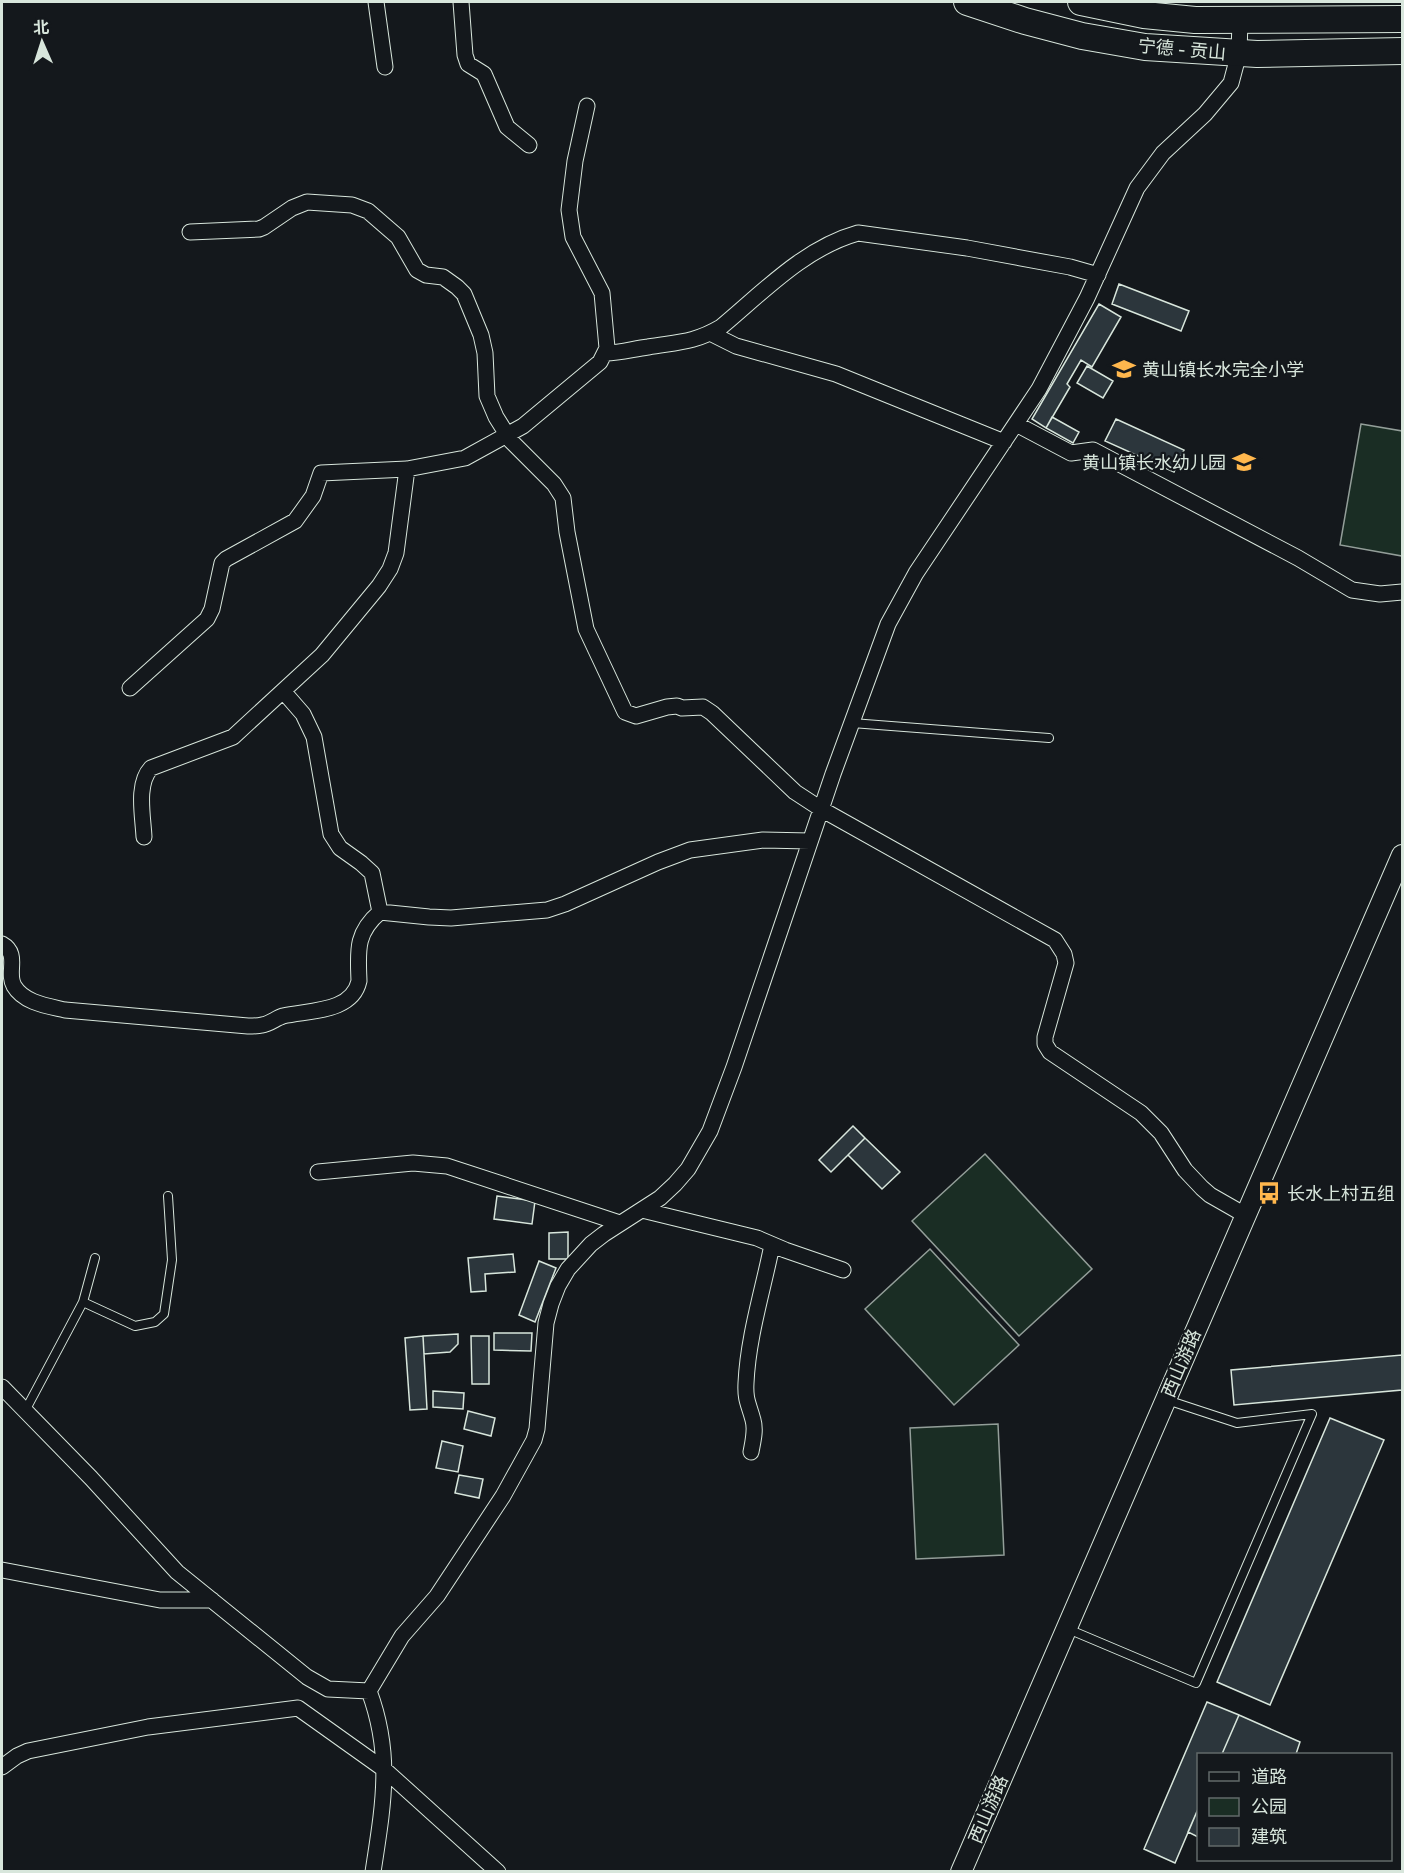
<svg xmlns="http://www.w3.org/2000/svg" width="1404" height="1873" viewBox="0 0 1404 1873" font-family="'Space Grotesk','Noto Sans SC',sans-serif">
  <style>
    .green { fill: #1a2d24; stroke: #939e99; stroke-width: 1.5 }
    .building { fill: #2c363c; stroke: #d8e6dc; stroke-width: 1.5 }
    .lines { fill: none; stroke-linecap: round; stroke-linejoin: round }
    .service-casing { stroke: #d8e6dc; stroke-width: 10 }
    .minor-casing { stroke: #d8e6dc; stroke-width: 17 }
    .tertiary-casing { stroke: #d8e6dc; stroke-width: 22 }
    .trunk-casing { stroke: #d8e6dc; stroke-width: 28 }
    .service { stroke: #14181c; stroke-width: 8 }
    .minor { stroke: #14181c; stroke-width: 15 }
    .tertiary { stroke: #14181c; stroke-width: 20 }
    .trunk { stroke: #14181c; stroke-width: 26 }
    .labels { text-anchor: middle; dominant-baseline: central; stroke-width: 4.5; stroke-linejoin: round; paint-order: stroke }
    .street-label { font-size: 18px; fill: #d8e6dc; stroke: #14181c }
    .poi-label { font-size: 18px; fill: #d8e6dc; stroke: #14181c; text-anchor: start }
  </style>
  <rect width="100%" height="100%" fill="#14181c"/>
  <!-- green -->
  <path class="green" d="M1361,424L1402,431V556L1340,545Z
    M985,1154L1092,1269L1019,1336L912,1221Z
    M930,1249L1019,1345L954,1405L865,1309Z
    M998,1424L1004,1555L916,1559L910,1428Z"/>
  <!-- building -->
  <path class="building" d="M1119,284L1189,311L1181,331L1112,304Z
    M1099,304L1121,317L1092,367L1081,360L1067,384L1070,387L1046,428L1032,419Z
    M1087,366L1113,381L1103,398L1077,383Z
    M1052,417L1079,432L1073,443L1046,428Z
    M1116,419L1184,450L1174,472L1105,441Z
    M853,1126L865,1138L831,1172L819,1160Z
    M865,1138L900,1172L882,1189L848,1155Z
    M497,1196L535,1201L532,1224L494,1219Z
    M568,1232V1259H549V1233Z
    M513,1254L515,1272L485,1274L486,1291L471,1292L468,1258Z
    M539,1261L556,1268L535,1322L519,1315Z
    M494,1333H532L531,1351L494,1350Z
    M458,1334V1344L450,1352L424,1354L423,1336Z
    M423,1336L427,1409L410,1410L405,1338Z
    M471,1336H489V1384H472Z
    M1402,1355V1390L1234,1405L1231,1370Z
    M433,1391L464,1393L463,1409L433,1407Z
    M468,1411L495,1418L491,1436L464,1429Z
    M1330,1418L1384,1440L1270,1705L1217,1682Z
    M442,1441L463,1446L458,1472L436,1468Z
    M459,1475L483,1479L479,1498L455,1493Z
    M1207,1702L1239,1715L1222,1754H1198V1809L1175,1863L1144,1849Z
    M1239,1715L1300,1742L1296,1754H1222Z
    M1198,1809V1837L1188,1832Z"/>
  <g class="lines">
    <!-- service casing -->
    <g class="service-casing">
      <path id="service" d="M852,723L1049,738
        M83,1302L135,1326L155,1322L164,1314L172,1260L168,1196
        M25,1411L83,1302L95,1258
        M1068,1629L1196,1683L1312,1414L1237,1423L1167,1400"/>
    </g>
    <!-- minor casing -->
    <g class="minor-casing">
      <path id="minor" d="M376,2L385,67
        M461,2L465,55L468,64L484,74L507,127L529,145
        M190,232L259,229L264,227L292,208L307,202L352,205L368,211L398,237L417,270L426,275L443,277L457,287L464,294L481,335L485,353L487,396L496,417L511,441L554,484L563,498L567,532L586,629L625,712L636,716L667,707L677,706L682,708L703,707L712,713L795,792L821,809L1055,940L1064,954L1066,963L1045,1037V1044L1050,1052L1141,1113L1161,1133L1185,1170L1202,1188L1210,1195L1245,1215
        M710,333L736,346L836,374L1004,442
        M606,353C620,353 633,349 648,347C677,342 694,343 721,327C762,293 804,248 858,233L967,248L1070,267L1098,275
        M1016,424L1071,453L1093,450L1298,558L1352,590L1380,594L1402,592
        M130,688L207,619L212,609L222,563L226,559L295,521L313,496L321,473L407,469L465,458L523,426L600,362L607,348L602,293L573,237L569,210L575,161L587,106
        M283,691L303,714L314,737L331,834L340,848L361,863L372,873L380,912
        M144,837C143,816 136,784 151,768L233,737L322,655L379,586L390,569L396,553L407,469
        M2,944C20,954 6,972 14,986C24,1003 48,1006 65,1010L248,1026C252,1026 258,1026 262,1025C270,1024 276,1018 283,1016C308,1010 352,1013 359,981C358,952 355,933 380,912L429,917L451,918L547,910L565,904L658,862L690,850L763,840L810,841
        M318,1172L413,1163L447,1166L620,1223
        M642,1210L757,1238L785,1250L843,1270
        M2,1387L91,1478L177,1572L307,1677L328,1689L369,1691
        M751,1452C753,1441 756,1430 753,1420C749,1404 745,1401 746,1383C748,1337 763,1290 772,1245
        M2,1570L160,1600H212
        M369,1691L402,1636L437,1596L503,1496L534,1440L537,1429L546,1323L551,1304L558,1286L568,1269L591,1244L604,1234L660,1198L675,1184L688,1169L710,1131L734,1067L833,774L888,624L916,573L1039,389L1087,298L1137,188L1163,153L1205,114L1231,83L1239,53L1240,21
        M369,1691C393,1755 383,1806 373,1872
        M2,1767L17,1756L28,1751L148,1727L298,1708L385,1770L498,1872"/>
    </g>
    <!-- tertiary casing -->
    <g class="tertiary-casing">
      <path id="tertiary" d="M961,1872L1402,855"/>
    </g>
    <!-- trunk casing -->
    <g class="trunk-casing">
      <path id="trunk" d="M967,2L1025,21L1082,36L1145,47L1257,54L1402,51
        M1081,2L1144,15L1195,20L1402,19"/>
    </g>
    <!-- service -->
    <use href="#service" class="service"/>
    <!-- minor -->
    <use href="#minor" class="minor"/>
    <!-- tertiary -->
    <use href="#tertiary" class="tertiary"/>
    <!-- trunk -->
    <use href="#trunk" class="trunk"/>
  </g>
  <!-- icons -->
  <defs>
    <g id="school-bare" transform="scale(1.8)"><path d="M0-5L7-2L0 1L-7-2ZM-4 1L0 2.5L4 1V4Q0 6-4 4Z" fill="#ffb74d" stroke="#14181c" stroke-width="2.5" paint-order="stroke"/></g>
    <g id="bus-bare" transform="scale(1.8)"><path d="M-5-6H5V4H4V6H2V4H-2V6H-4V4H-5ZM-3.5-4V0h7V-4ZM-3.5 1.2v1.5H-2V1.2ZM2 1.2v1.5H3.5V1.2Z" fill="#ffb74d" stroke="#14181c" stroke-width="2.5" paint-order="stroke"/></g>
  </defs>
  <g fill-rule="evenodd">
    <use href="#school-bare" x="1124" y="369"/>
    <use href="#school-bare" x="1244" y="462"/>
    <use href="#bus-bare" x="1269" y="1193"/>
  </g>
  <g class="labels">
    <!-- street labels -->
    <g class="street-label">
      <text transform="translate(1182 49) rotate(5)">宁德 - 贡山</text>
      <text transform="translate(1181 1363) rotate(-67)">西山游路</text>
      <text transform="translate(988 1809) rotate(-67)">西山游路</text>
    </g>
    <!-- poi labels -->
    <g class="poi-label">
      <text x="1142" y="369">黄山镇长水完全小学</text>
      <text x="1226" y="462" text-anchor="end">黄山镇长水幼儿园</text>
      <text x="1287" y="1193">长水上村五组</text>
    </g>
  </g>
  <!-- border -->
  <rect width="1404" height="1873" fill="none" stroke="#d8e6dc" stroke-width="6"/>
  <!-- legend -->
  <rect x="1197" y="1753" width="195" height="108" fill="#14181c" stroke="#626a69" stroke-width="1.5"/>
  <rect x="1209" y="1772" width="30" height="9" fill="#14181c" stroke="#626a69" stroke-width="1.5"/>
  <text x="1251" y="1783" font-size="18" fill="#d8e6dc">道路</text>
  <rect x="1209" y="1798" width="30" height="18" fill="#1a2d24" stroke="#626a69" stroke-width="1.5"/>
  <text x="1251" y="1813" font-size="18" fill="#d8e6dc">公园</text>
  <rect x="1209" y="1828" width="30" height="18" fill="#2c363c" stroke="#626a69" stroke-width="1.5"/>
  <text x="1251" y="1843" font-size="18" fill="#d8e6dc">建筑</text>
  <!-- north arrow -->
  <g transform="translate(42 42) rotate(357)" stroke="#14181c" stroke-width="4.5" paint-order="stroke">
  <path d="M0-4.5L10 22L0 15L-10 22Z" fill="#d8e6dc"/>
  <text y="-9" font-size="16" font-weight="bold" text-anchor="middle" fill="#d8e6dc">北</text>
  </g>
</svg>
